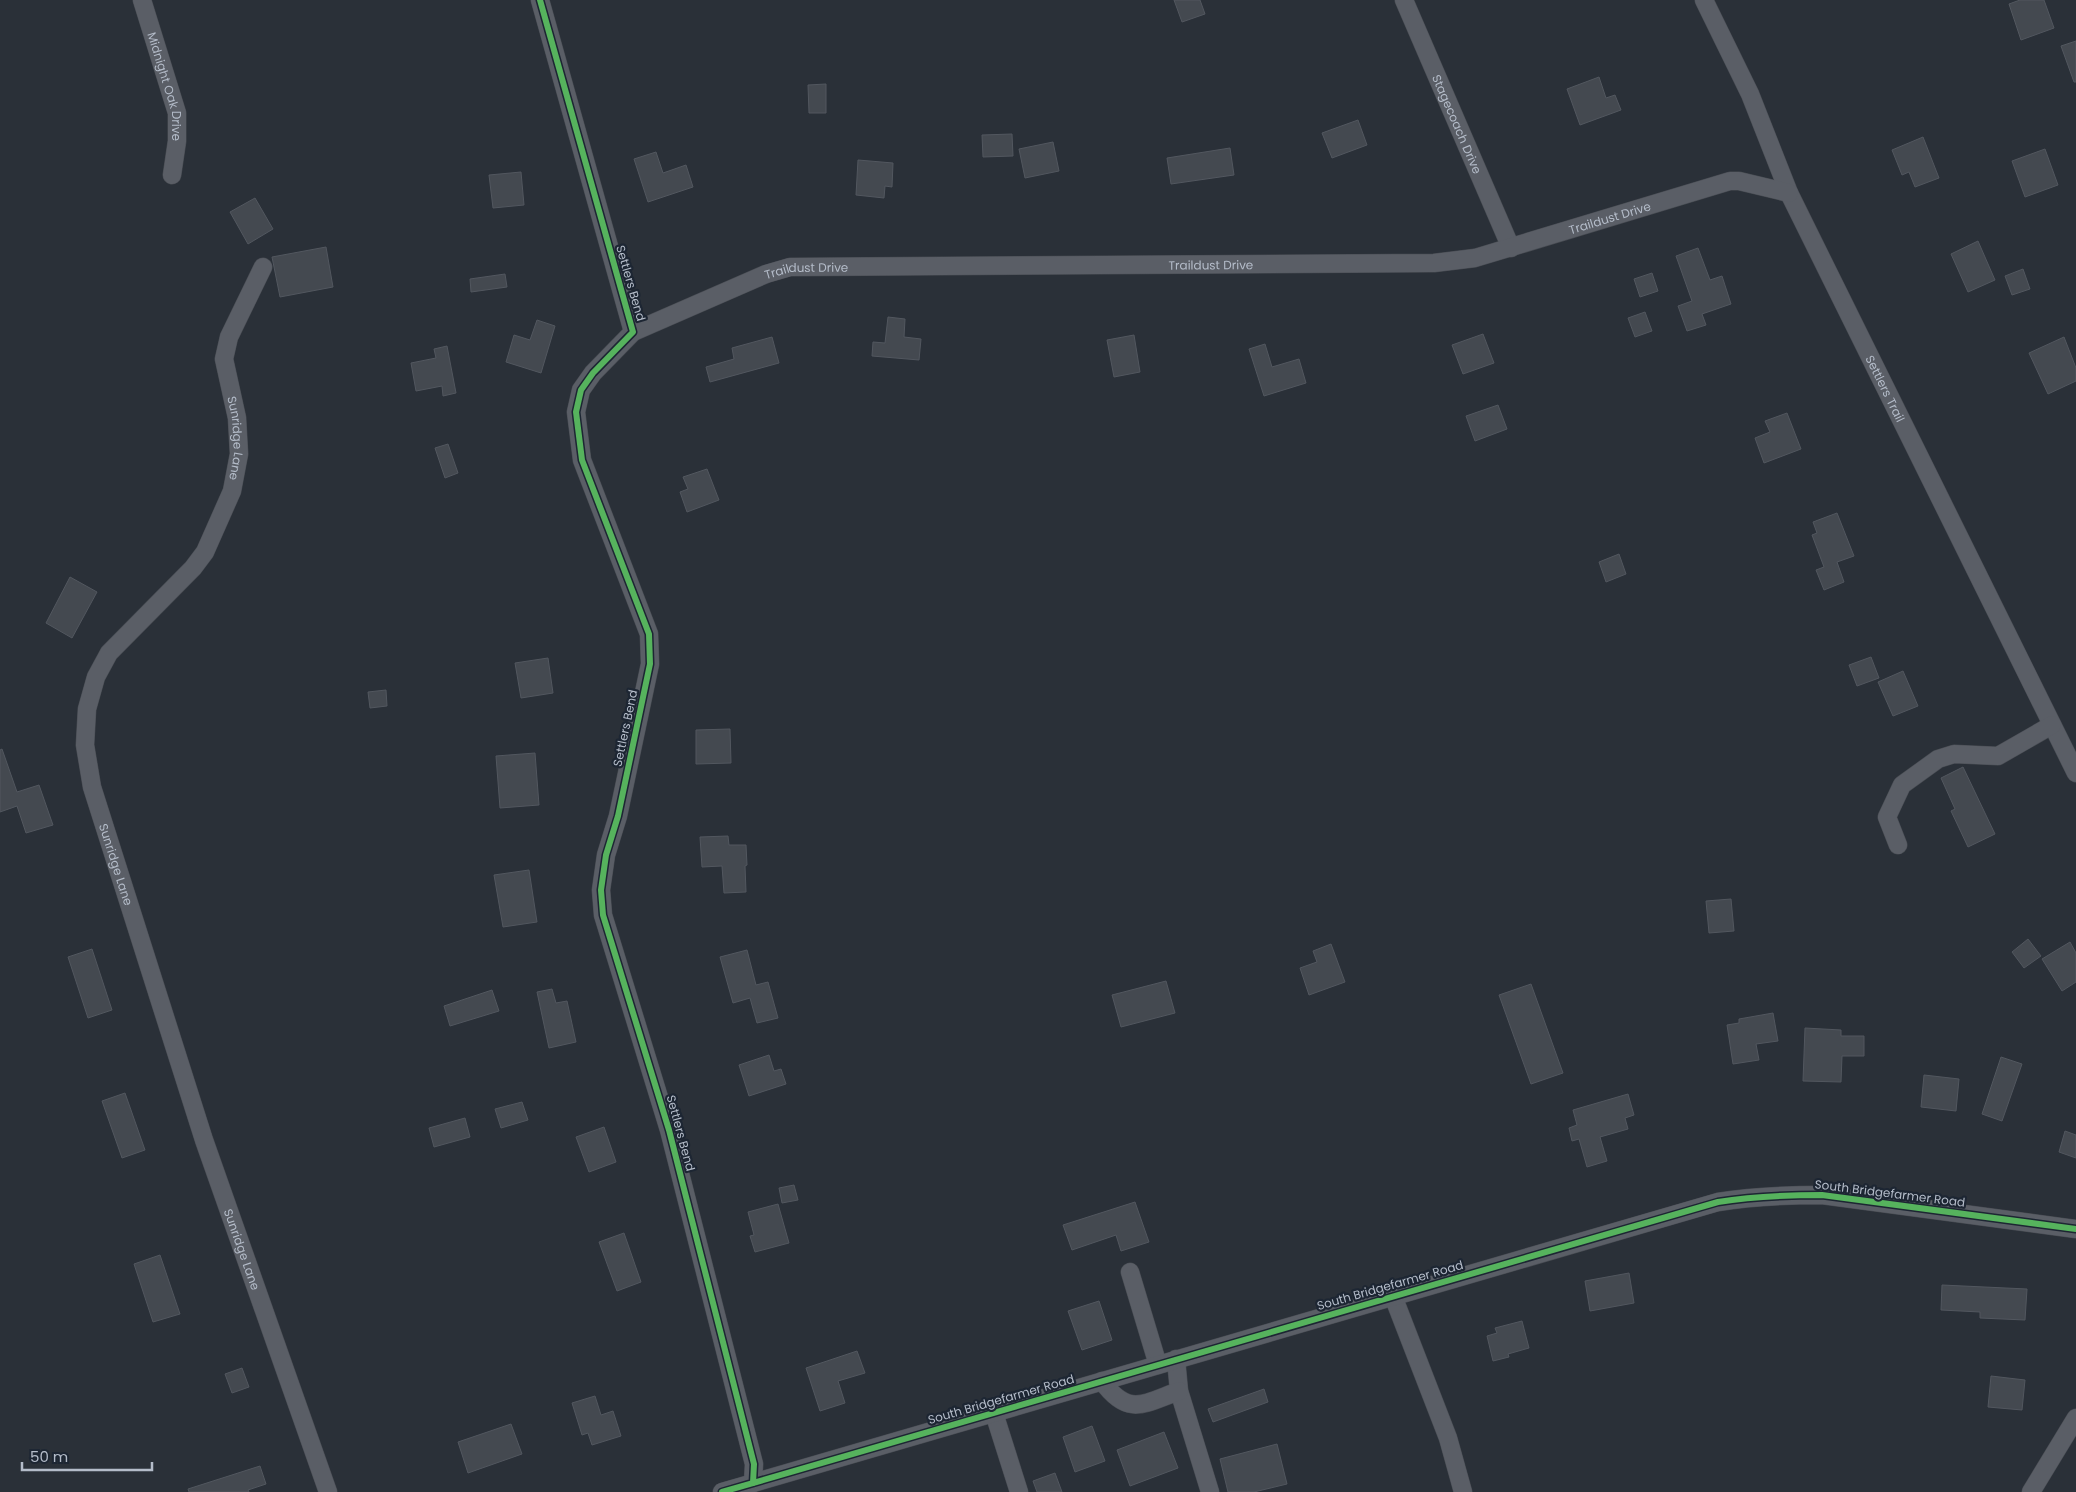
<svg xmlns="http://www.w3.org/2000/svg" width="2076" height="1492" viewBox="0 0 2076 1492" font-family="Poppins,sans-serif">
  <style>
    .building { fill: #444950; stroke: #52575f }
    .lines { fill: none; stroke-linecap: round; stroke-linejoin: round }
    .minor-casing { stroke: #484c53; stroke-width: 19 }
    .minor { stroke: #5a5e66; stroke-width: 18 }
    .cycleway-casing { stroke: #1d2633; stroke-width: 9 }
    .cycleway { stroke: #56b35d; stroke-width: 6 }
    .labels { text-anchor: middle; dominant-baseline: central; stroke-width: 4.5; stroke-linejoin: round; paint-order: stroke }
    .street-label { font-size: 12px; fill: #b4bcc9; stroke: #1d2633 }
  </style>
  <rect width="100%" height="100%" fill="#2a3038"/>
  <!-- building -->
  <path class="building" d="M1174,0H1200L1205,14L1182,22Z
    M2020,0H2044L2054,28L2021,40L2009,4Z
    M2076,41V82H2074L2061,46Z
    M1599,77L1606,98L1615,95L1621,110L1580,125L1567,89Z
    M826,84V113H809L808,85Z
    M1358,120L1367,145L1332,158L1322,133Z
    M1012,134L1013,156L983,157L982,135Z
    M1923,137L1939,178L1915,187L1909,172L1902,175L1892,150Z
    M1053,142L1059,171L1025,178L1019,149Z
    M1230,148L1234,175L1171,184L1167,158Z
    M2045,149L2058,185L2025,197L2012,161Z
    M656,152L663,173L686,165L693,187L648,202L634,159Z
    M858,160L893,163L892,187L885,186L884,198L856,195Z
    M521,172L524,205L493,208L489,175Z
    M255,198L273,229L248,244L230,212Z
    M1978,241L1995,280L1968,292L1951,254Z
    M326,247L333,287L280,297L272,257Z
    M1698,248L1710,280L1722,276L1731,304L1702,314L1706,325L1687,331L1678,306L1692,301L1676,256Z
    M2023,269L2030,289L2012,295L2005,276Z
    M1652,273L1658,291L1640,297L1634,279Z
    M505,274L507,287L471,292L470,279Z
    M1645,312L1652,331L1635,337L1628,318Z
    M888,317L905,319L904,337L921,339L919,360L872,356L873,342L885,343Z
    M537,320L555,326L541,373L506,362L514,335L530,340Z
    M1483,334L1494,363L1463,374L1452,345Z
    M1134,335L1140,372L1114,377L1107,340Z
    M772,337L779,363L710,382L706,367L734,359L732,348Z
    M2064,337L2076,368V381L2048,394L2029,353Z
    M1265,344L1272,367L1299,359L1306,383L1264,396L1249,349Z
    M447,346L456,393L443,396L442,386L416,391L411,363L436,358L434,349Z
    M1498,405L1507,429L1475,441L1466,416Z
    M1787,413L1801,449L1764,463L1755,438L1770,432L1765,421Z
    M448,444L458,473L445,478L435,448Z
    M707,469L719,500L687,512L680,492L688,489L683,477Z
    M1837,513L1854,556L1837,562L1844,582L1824,590L1816,570L1824,567L1812,535L1817,533L1813,522Z
    M1619,554L1626,574L1606,582L1599,562Z
    M70,577L97,592L72,638L46,623Z
    M1871,657L1879,678L1857,686L1849,665Z
    M548,658L553,693L521,698L515,663Z
    M1903,671L1918,706L1893,716L1878,682Z
    M386,690L387,706L370,708L368,692Z
    M730,729L731,763L696,764V730Z
    M2,749L17,792L39,785L53,825L26,833L17,806L0,812V750Z
    M535,753L539,805L500,808L496,756Z
    M1963,767L1995,834L1968,847L1951,811L1955,809L1941,778Z
    M728,836L729,845H746L747,865L745,866L746,892L724,893L722,866L702,867L700,837Z
    M529,870L537,922L503,927L494,875Z
    M1731,899L1734,931L1709,933L1706,901Z
    M2028,939L2041,956L2024,968L2012,952Z
    M2070,942L2076,953V982L2062,991L2042,959Z
    M1331,944L1345,982L1309,995L1300,968L1317,962L1313,951Z
    M92,949L112,1010L88,1018L68,957Z
    M747,950L756,985L768,982L778,1018L757,1023L750,998L733,1003L720,957Z
    M1166,981L1175,1013L1121,1027L1112,995Z
    M1531,984L1563,1073L1531,1084L1499,995Z
    M552,989L556,1003L567,1001L576,1042L549,1048L537,992Z
    M492,990L499,1011L450,1026L444,1006Z
    M1773,1013L1778,1041L1756,1044L1759,1060L1733,1064L1727,1025L1739,1023V1019Z
    M1805,1028L1841,1030V1036H1864V1056H1842L1841,1082L1803,1081Z
    M769,1055L774,1071L781,1069L786,1084L749,1096L739,1065Z
    M2001,1057L2022,1064L2002,1121L1982,1114Z
    M1924,1075L1959,1079L1956,1111L1921,1107Z
    M125,1093L145,1150L122,1158L102,1101Z
    M1628,1094L1634,1115L1625,1118L1628,1129L1600,1137L1607,1161L1587,1167L1579,1139L1572,1141L1569,1128L1577,1125L1573,1110Z
    M522,1102L528,1120L501,1128L495,1109Z
    M465,1118L470,1137L434,1147L429,1128Z
    M604,1127L616,1162L589,1172L576,1137Z
    M2065,1131L2076,1135V1158L2059,1152Z
    M794,1185L798,1200L782,1203L779,1188Z
    M1135,1202L1149,1242L1121,1251L1116,1235L1072,1250L1063,1225Z
    M778,1204L789,1243L755,1252L750,1236L754,1235L748,1212Z
    M624,1233L641,1282L617,1291L599,1242Z
    M160,1255L180,1314L153,1322L134,1264Z
    M1629,1273L1634,1303L1590,1311L1585,1281Z
    M1942,1285L2027,1289L2025,1320L1980,1318V1312L1941,1310Z
    M1099,1301L1112,1340L1082,1350L1068,1311Z
    M1522,1321L1529,1348L1508,1354L1509,1357L1493,1361L1487,1336L1497,1333L1495,1328Z
    M857,1351L865,1373L838,1381L845,1403L820,1411L806,1368Z
    M242,1368L249,1387L232,1393L225,1374Z
    M1991,1376L2025,1380L2022,1410L1988,1407Z
    M1264,1389L1268,1402L1213,1422L1208,1409Z
    M595,1396L601,1415L613,1411L621,1436L592,1445L588,1433L582,1435L572,1403Z
    M511,1424L522,1454L468,1473L458,1442Z
    M1092,1426L1105,1461L1075,1472L1063,1437Z
    M1164,1432L1178,1468L1130,1486L1117,1450Z
    M1277,1444L1287,1484L1254,1492H1228L1220,1459Z
    M260,1466L266,1484L248,1490L249,1492H189L188,1489Z
    M1055,1473L1062,1492H1037L1033,1481Z"/>
  <g class="lines">
    <!-- minor casing -->
    <g class="minor-casing">
      <g id="minor">
        <path id="s1" d="M142,0L177,113V141L172,175"/>
        <path d="M540,0L633,332L593,373L581,390L576,412L582,460L649,634L650,664L618,816L606,855L601,890L603,915L669,1130L754,1464L753,1483"/>
        <path id="s2" d="M1404,0L1511,248"/>
        <path id="s3" d="M1704,0L1750,94L1789,193L2076,773"/>
        <path id="s4" d="M263,267L229,337L224,359L237,418L239,454L232,491L205,552L193,568L109,653L96,677L87,709L85,745L92,787L204,1140L328,1492"/>
        <path id="s5" d="M633,332L766,274L790,267L1434,263L1475,258L1730,181H1739L1789,193"/>
        <path d="M1898,845L1887,817L1902,785L1938,759L1954,754L1998,756L2052,725"/>
        <path d="M1130,1272L1158,1365"/>
        <path d="M1393,1296L1448,1438L1463,1492"/>
        <path d="M1176,1359L1179,1391L1210,1492"/>
        <path d="M1102,1381C1128,1417 1143,1404 1179,1391"/>
        <path d="M994,1413L1019,1492"/>
        <path d="M722,1492L1718,1202C1755,1196 1785,1195 1822,1195L2076,1229"/>
        <path d="M2031,1492L2076,1418"/>
      </g>
    </g>
    <!-- minor -->
    <use href="#minor" class="minor"/>
    <!-- cycleway casing -->
    <g class="cycleway-casing">
      <path id="cycleway" d="M540,0L633,332L593,373L581,390L576,412L582,460L649,634L650,664L618,816L606,855L601,890L603,915L669,1130L754,1464L753,1483
        M722,1492L1718,1202C1755,1196 1785,1195 1822,1195L2076,1229"/>
    </g>
    <!-- cycleway -->
    <use href="#cycleway" class="cycleway"/>
  </g>
  <g class="labels">
    <!-- street labels -->
    <g class="street-label">
      <text stroke="none"><textPath href="#s1" startOffset="90">Midnight Oak Drive</textPath></text>
      <text stroke="none"><textPath href="#s2" startOffset="135">Stagecoach Drive</textPath></text>
      <text stroke="none"><textPath href="#s5" startOffset="996">Traildust Drive</textPath></text>
      <text stroke="none"><textPath href="#s5" startOffset="591">Traildust Drive</textPath></text>
      <text stroke="none"><textPath href="#s5" startOffset="186">Traildust Drive</textPath></text>
      <text transform="translate(631 283) rotate(74)">Settlers Bend</text>
      <text stroke="none"><textPath href="#s3" startOffset="429">Settlers Trail</textPath></text>
      <text stroke="none"><textPath href="#s4" startOffset="181">Sunridge Lane</textPath></text>
      <text transform="translate(625 728) rotate(-78)">Settlers Bend</text>
      <text stroke="none"><textPath href="#s4" startOffset="661">Sunridge Lane</textPath></text>
      <text transform="translate(681 1133) rotate(75)">Settlers Bend</text>
      <text transform="translate(1890 1193) rotate(7)">South Bridgefarmer Road</text>
      <text stroke="none"><textPath href="#s4" startOffset="1066">Sunridge Lane</textPath></text>
      <text transform="translate(1390 1285) rotate(-16)">South Bridgefarmer Road</text>
      <text transform="translate(1001 1399) rotate(-16)">South Bridgefarmer Road</text>
    </g>
  </g>
  <!-- scale -->
  <path d="M22 1462v8h130v-8" fill="none" stroke="#b4bcc9" stroke-width="2.5"/>
  <text x="30" y="1462" font-size="15" fill="#b4bcc9" stroke="#1d2633" stroke-width="4" paint-order="stroke">50 m</text>
</svg>
